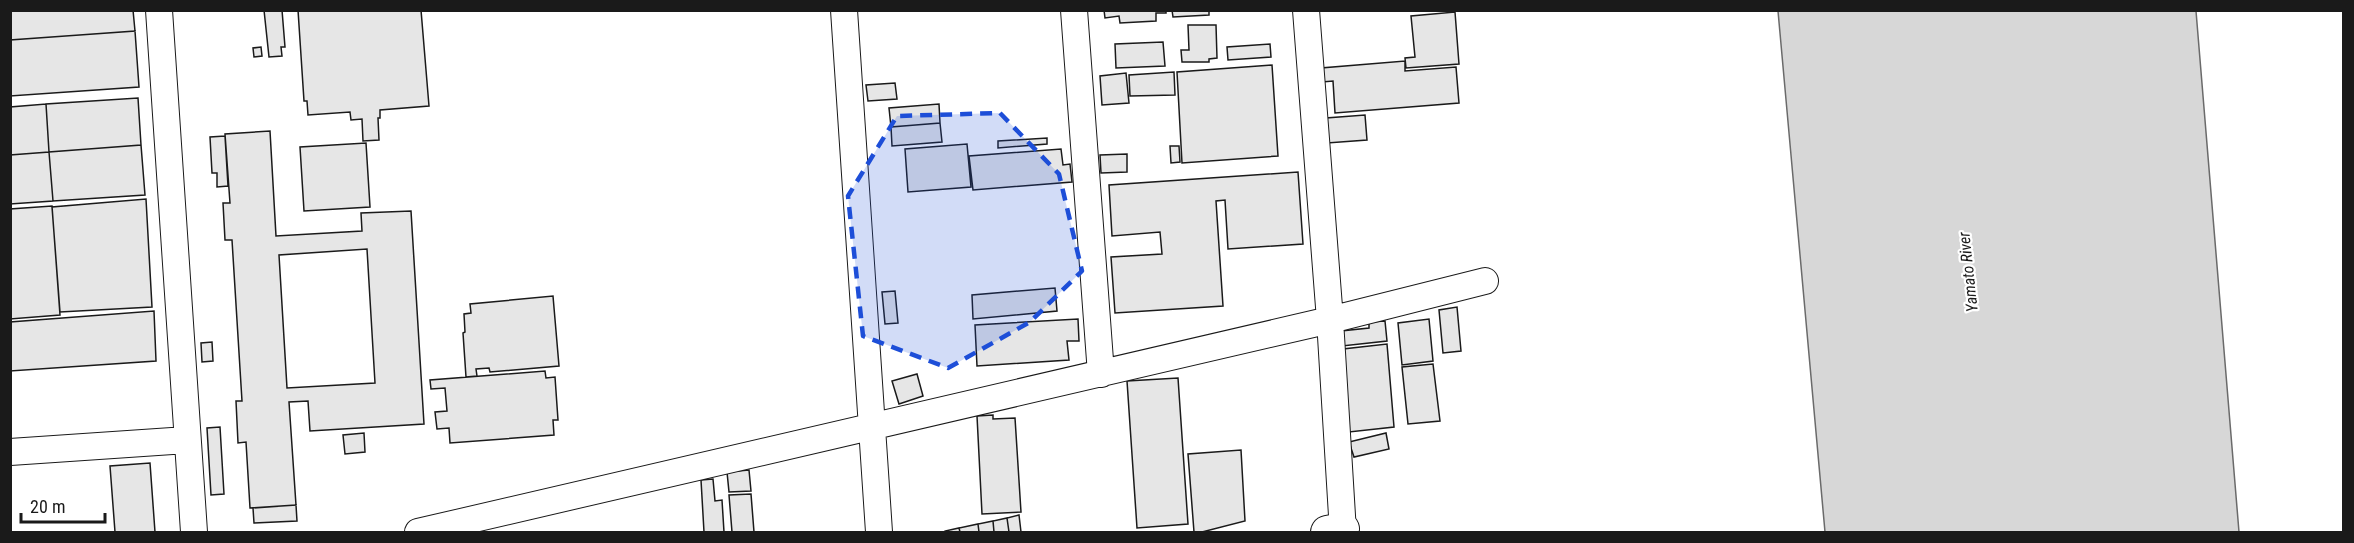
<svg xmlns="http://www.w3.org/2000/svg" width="2354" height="543" viewBox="0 0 2354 543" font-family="'Roboto Condensed',sans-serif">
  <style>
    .water { fill: #d7d7d7; stroke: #6a6a6a; stroke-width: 1.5 }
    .building { fill: #e6e6e6; stroke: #1a1a1a; stroke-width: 1.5; fill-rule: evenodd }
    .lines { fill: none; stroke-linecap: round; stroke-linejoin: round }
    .minor-casing { stroke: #1a1a1a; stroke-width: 28 }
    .tertiary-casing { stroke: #1a1a1a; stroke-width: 34 }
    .minor { stroke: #fff; stroke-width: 26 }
    .tertiary { stroke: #fff; stroke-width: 32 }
    .marked { fill: #1d4ed8; fill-opacity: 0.2; stroke: #1d4ed8; stroke-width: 4.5; stroke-dasharray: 12 8; stroke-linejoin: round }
    .labels { text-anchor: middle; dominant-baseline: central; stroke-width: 4.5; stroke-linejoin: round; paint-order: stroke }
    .water-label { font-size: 16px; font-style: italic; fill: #1a1a1a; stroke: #fff }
  </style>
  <rect width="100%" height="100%" fill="#fff"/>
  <!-- water -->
  <path class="water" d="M1778,11H2196L2239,532H1825Z"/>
  <!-- building -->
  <path class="building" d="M10,10H133L135,31L10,40Z
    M264,10H282L285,47H281L282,56L269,57Z
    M298,10H421L429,106L380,110V118H378L379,140L363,141L362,119L351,120L350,112L308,115L307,101H304Z
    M1104,10H1166V13H1156V21L1120,23L1119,16L1105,18Z
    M1172,10H1209V15L1173,17Z
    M1455,12L1459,64L1406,68L1405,58L1415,57L1411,16Z
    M1188,25H1216L1217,58L1209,59V62H1182L1181,50H1189Z
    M135,31L139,87L10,96V40Z
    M1163,42L1165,66L1116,68L1115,44Z
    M1270,44L1271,57L1228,60L1227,47Z
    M261,47L262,56L254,57L253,48Z
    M1405,61V71L1456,67L1459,103L1335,113L1333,81L1322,82L1321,68Z
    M1272,65L1278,156L1182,163L1177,72Z
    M1174,72L1175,95L1130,96L1129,75Z
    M1126,73L1129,103L1102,105L1100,76Z
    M895,83L897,99L868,101L866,85Z
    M138,98L141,145L49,152L46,104Z
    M46,104L49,152L10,155V107Z
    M939,104L940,123L891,127L889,108Z
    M1365,115L1367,140L1327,143L1326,118Z
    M940,123L942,142L892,146L891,127Z
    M270,131L276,236L362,231L361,213L411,211L424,424L310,431L308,401L289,402L296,505L250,508L246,442L238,443L236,401H242L232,240H225L223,203H230L225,134ZM367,249L375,383L287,388L279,255Z
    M225,136L228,186L217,187V173H212L210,137Z
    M1047,138V144L998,148V141Z
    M366,143L370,207L304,211L300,147Z
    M967,144L971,187L908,192L905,149Z
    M141,145L145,195L53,201L49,152Z
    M1170,146H1179L1180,162L1171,163Z
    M1061,149L1063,165L1070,164L1072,182L973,190L969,156Z
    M49,152L53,201L10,204V155Z
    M1127,154V172L1101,173L1100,155Z
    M1298,172L1303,244L1228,249L1225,200L1216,201L1223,306L1115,313L1111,257L1162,254L1160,232L1112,236L1109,185Z
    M146,199L152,307L60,312L52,207Z
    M52,206L60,315L10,319V209Z
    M1055,288L1057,311L973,319L972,295Z
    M895,291L898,323L885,324L882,292Z
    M553,296L559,366L490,372L489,368L476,369L477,376L466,377L463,333L465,332L464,314L471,313L470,304Z
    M1457,307L1461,351L1443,353L1439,310Z
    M154,311L156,361L10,371V322Z
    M1078,319L1079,341H1067L1069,360L977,366L975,325Z
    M1429,319L1433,361L1402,365L1398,323Z
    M1385,321L1387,341L1342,346L1341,331L1369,328V322Z
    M212,342L213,361L202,362L201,343Z
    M1387,344L1394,427L1349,432L1343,349Z
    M1433,364L1440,421L1408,424L1402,367Z
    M545,371L546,378L555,377L558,420H553L554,435L450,443L449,428L437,429L435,412L447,411L445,388L431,389L430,380Z
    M917,374L923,396L899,404L892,381Z
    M1178,378L1188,524L1137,528L1127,381Z
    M993,415V419L1015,418L1021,512L982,514L977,416Z
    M220,427L224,494L211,495L207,428Z
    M364,433L365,452L345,454L343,435Z
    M1386,433L1389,449L1354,457L1349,442Z
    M1241,450L1245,521L1202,532H1194L1188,454Z
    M150,463L155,532H115L110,466Z
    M749,470L751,491L729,492L727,472Z
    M713,479L715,501L722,500L724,532H704L701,480Z
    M751,494L754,532H732L729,495Z
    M296,505L297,521L254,523L253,508Z
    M1019,515L1021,532H1009L1007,518Z
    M1007,518L1009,532H994L993,521Z
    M993,521L994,532H979L978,524Z
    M978,524L979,532H960L959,528Z
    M959,528L960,532H945V531Z"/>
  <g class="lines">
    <!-- minor casing -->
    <g class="minor-casing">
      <path id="minor" d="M159,10L194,532
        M844,10L879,532
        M1074,10L1101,374
        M1306,10L1330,320L1343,532
        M10,452L187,440
        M418,532L1330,320L1485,281"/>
    </g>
    <!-- tertiary casing -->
    <g class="tertiary-casing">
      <path id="tertiary" d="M1327,532L1343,529"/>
    </g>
    <!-- minor -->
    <use href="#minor" class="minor"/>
    <!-- tertiary -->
    <use href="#tertiary" class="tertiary"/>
  </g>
  <!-- marked area -->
  <path class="marked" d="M1000,113L1059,174L1082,271L1030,322L948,368L863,336L848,196L897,116Z"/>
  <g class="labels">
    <!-- water labels -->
    <g class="water-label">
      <text transform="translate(1968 272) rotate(-96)">Yamato River</text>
    </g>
  </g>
  <!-- border -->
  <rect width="2354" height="543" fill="none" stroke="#1a1a1a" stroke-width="24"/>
  <!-- scale -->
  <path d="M21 513v9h84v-9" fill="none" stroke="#1a1a1a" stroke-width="3"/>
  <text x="30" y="513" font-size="18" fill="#1a1a1a" stroke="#ffffff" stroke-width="4.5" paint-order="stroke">20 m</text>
</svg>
